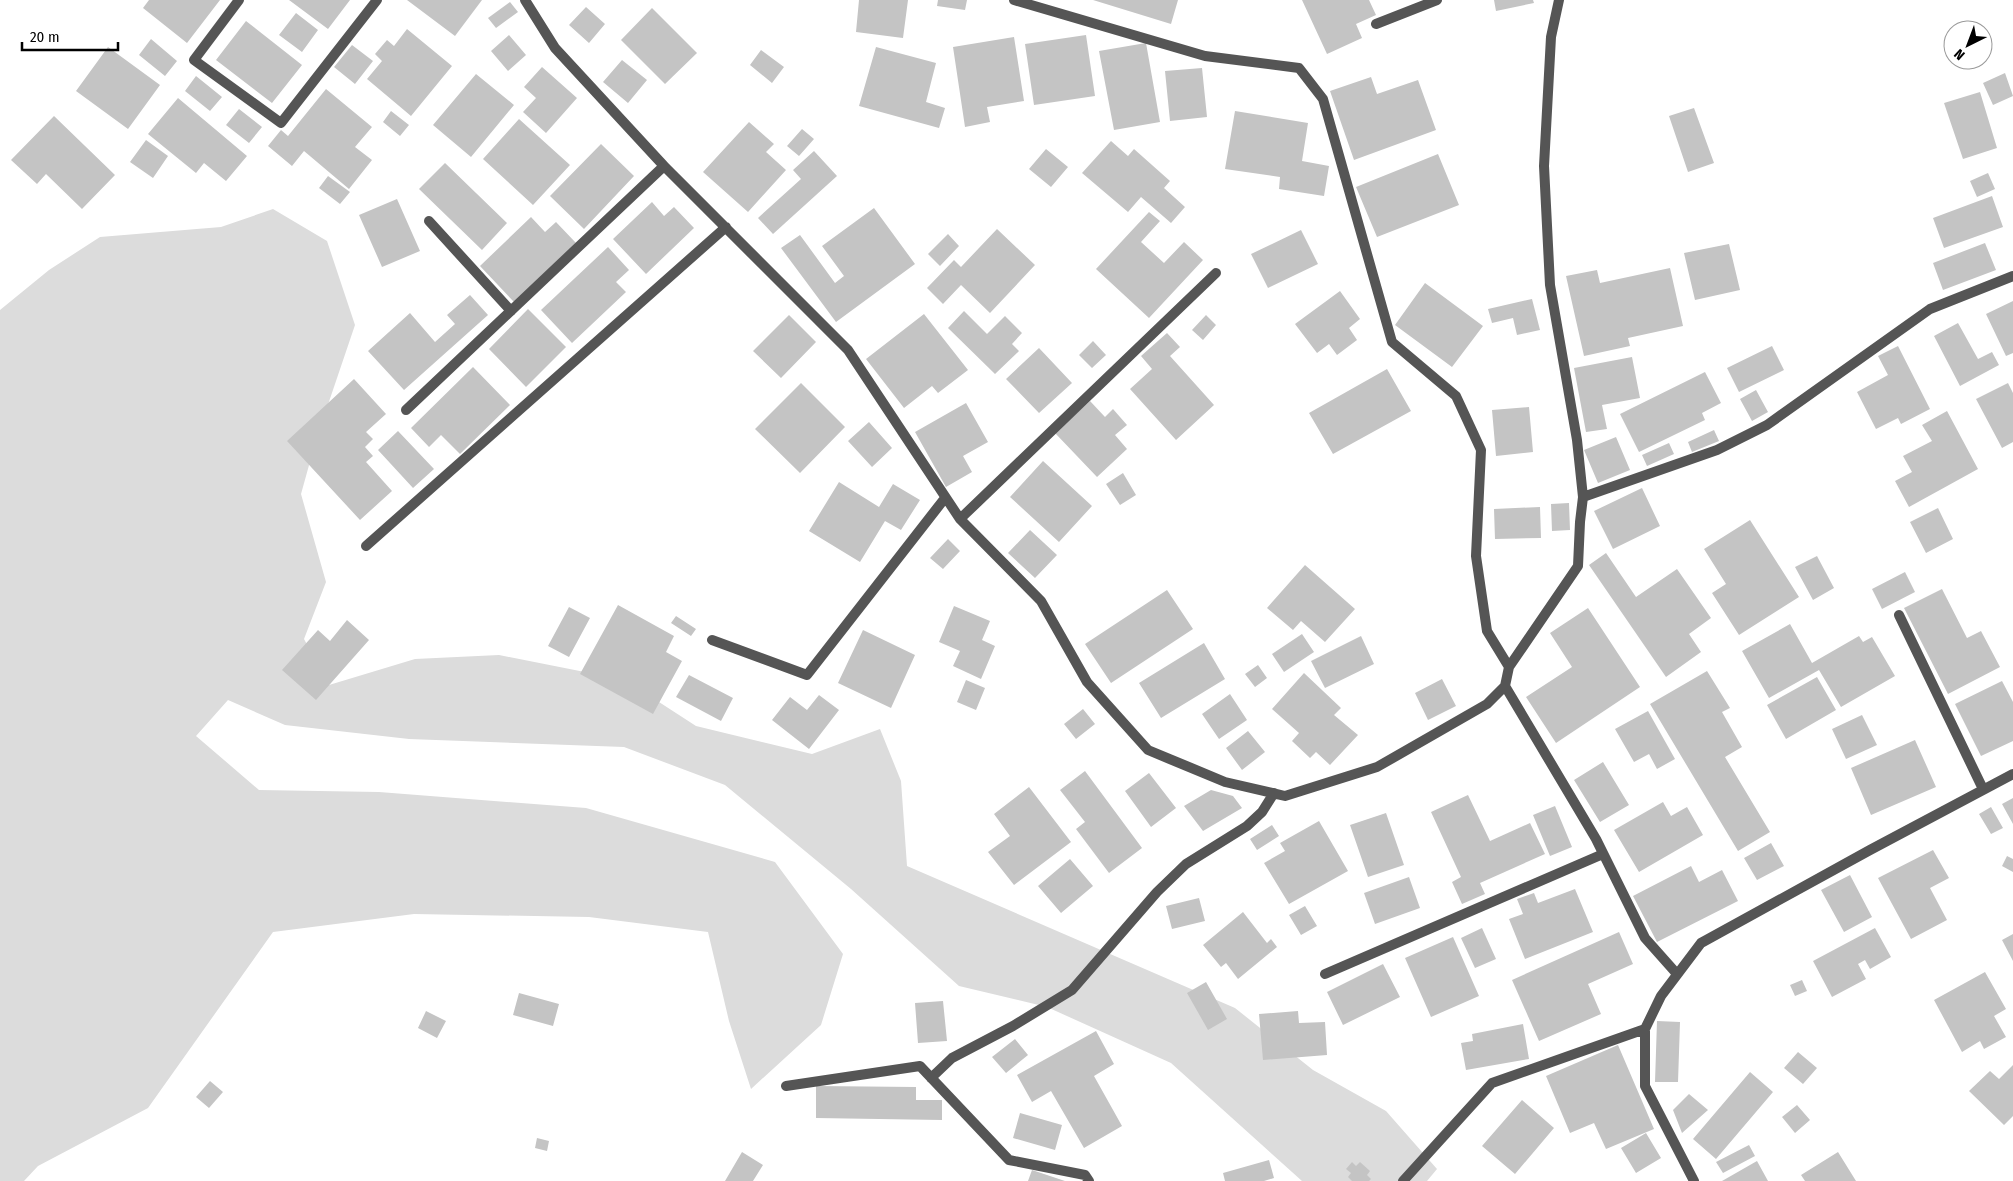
<svg xmlns="http://www.w3.org/2000/svg" width="2013" height="1181" viewBox="0 0 2013 1181" font-family="'Fira Sans Condensed',sans-serif">
  <style>
    .green { fill: #dcdcdc }
    .building { fill: #c4c4c4 }
    .lines { fill: none; stroke-linecap: round; stroke-linejoin: round }
    .minor { stroke: #555; stroke-width: 10 }
  </style>
  <rect width="100%" height="100%" fill="#fff"/>
  <!-- green -->
  <path class="green" d="M273,209L327,241L355,325L316,440L301,494L326,582L304,639L329,685L415,659L499,655L625,680L696,726L812,754L880,729L901,781L907,866L1235,1008L1313,1070L1386,1111L1437,1169L1427,1181H1302L1171,1063L1047,1007L959,986L851,889L725,785L624,747L409,739L285,725L228,700L196,736L259,790L379,792L586,808L775,862L843,954L821,1025L751,1089L729,1021L708,932L589,917L414,914L273,932L148,1108L38,1166L24,1181H0V310L49,270L100,237L221,227Z"/>
  <!-- building -->
  <path class="building" d="M149,0H220L187,43L143,8Z
    M289,0H350L328,29Z
    M407,0H482L455,36Z
    M859,0H908L903,38L856,32Z
    M938,0H967L965,10L937,6Z
    M1093,0H1178L1171,24Z
    M1302,0H1369L1376,15L1356,24L1362,38L1327,54Z
    M1494,0H1533L1534,3L1496,11Z
    M510,2L518,12L496,28L488,18Z
    M586,7L605,24L589,43L569,25Z
    M652,8L697,53L665,84L621,40Z
    M296,13L318,30L302,52L279,35Z
    M246,21L302,65L272,103L216,60Z
    M407,29L452,66L411,116L367,79L382,61L375,54L387,40L394,46Z
    M509,35L526,55L508,71L491,51Z
    M1086,35L1095,96L1034,105L1025,44Z
    M1014,37L1024,101L987,107L990,122L965,127L953,47Z
    M151,39L177,61L165,76L139,55Z
    M1146,43L1160,122L1114,130L1099,51Z
    M352,45L373,61L355,84L334,67Z
    M108,47L160,85L128,129L76,91Z
    M876,47L936,63L926,102L945,108L939,128L859,106Z
    M761,50L784,67L772,83L750,65Z
    M622,60L647,80L628,103L603,82Z
    M542,67L577,98L546,133L523,112L536,98L524,87Z
    M1202,68L1207,117L1170,121L1165,71Z
    M2005,73L2013,96L1993,105L1983,83Z
    M476,74L514,105L471,157L433,125Z
    M196,76L222,97L210,111L185,91Z
    M1371,77L1377,94L1418,80L1436,130L1354,160L1330,91Z
    M326,89L372,127L355,147L372,160L349,189L304,151L292,166L268,146L281,130L288,136Z
    M1980,92L1997,148L1963,159L1944,103Z
    M178,98L247,156L226,181L204,163L196,173L148,134Z
    M1694,108L1714,163L1688,172L1669,116Z
    M239,109L262,127L249,143L226,125Z
    M391,111L409,125L400,136L383,122Z
    M1235,111L1308,123L1302,161L1329,166L1324,196L1279,189L1280,177L1225,169Z
    M54,116L115,175L82,209L46,174L37,184L11,160Z
    M519,119L570,165L533,205L483,159Z
    M749,122L774,144L766,152L786,170L748,212L703,172Z
    M802,129L814,139L799,156L787,146Z
    M146,140L168,156L153,178L130,162Z
    M1111,141L1128,156L1134,149L1170,181L1164,188L1185,207L1171,223L1141,197L1128,212L1082,173Z
    M601,144L634,176L584,229L550,196Z
    M1046,149L1068,167L1051,187L1029,169Z
    M814,151L837,176L773,234L758,218L801,179L793,170Z
    M1438,154L1459,205L1377,237L1356,187Z
    M445,163L507,223L482,250L419,189Z
    M1988,173L1995,189L1977,197L1970,181Z
    M328,176L350,192L340,204L319,188Z
    M1992,196L2003,227L1944,248L1933,218Z
    M397,199L420,251L382,267L359,215Z
    M652,202L664,216L674,207L694,228L646,274L613,239Z
    M874,208L915,264L836,322L781,248L800,235L835,283L844,276L822,246Z
    M1149,212L1160,221L1141,242L1164,263L1184,242L1203,260L1149,318L1096,269Z
    M531,217L545,232L556,222L576,243L514,302L480,266Z
    M997,229L1035,265L990,313L961,285L943,304L927,288L954,260L961,267Z
    M1301,230L1318,264L1268,288L1251,254Z
    M948,234L959,246L940,266L928,254Z
    M1985,243L1996,270L1943,290L1933,263Z
    M1729,244L1740,290L1695,300L1684,253Z
    M608,247L629,270L616,282L626,292L572,343L541,310Z
    M1670,268L1683,326L1628,338L1630,346L1584,356L1566,276L1597,270L1600,283Z
    M1425,283L1483,326L1452,367L1395,325Z
    M1340,291L1360,319L1349,328L1357,340L1337,355L1329,344L1317,353L1295,324Z
    M470,295L488,315L404,390L368,351L410,313L435,342L455,324L447,315Z
    M1532,299L1540,330L1517,335L1513,318L1492,323L1488,309Z
    M2013,301V353L2006,356L1986,314Z
    M528,309L566,347L526,387L489,349Z
    M964,311L987,334L1005,316L1022,333L1012,344L1019,351L995,374L948,328Z
    M924,314L968,370L938,393L932,386L904,408L866,359Z
    M789,315L816,342L781,378L753,351Z
    M1206,315L1216,325L1203,340L1192,330Z
    M1958,323L1978,359L1992,352L1999,365L1960,386L1934,336Z
    M1167,333L1180,347L1170,356L1214,405L1176,440L1130,389L1152,369L1141,356Z
    M1093,341L1106,355L1092,368L1079,355Z
    M1772,346L1784,370L1739,392L1727,368Z
    M1898,346L1930,409L1901,424L1898,418L1876,429L1857,392L1888,375L1878,356Z
    M1039,348L1072,383L1039,413L1006,379Z
    M1632,357L1640,398L1602,405L1607,429L1586,432L1574,368Z
    M473,367L510,405L460,454L441,435L429,447L411,428Z
    M1387,369L1411,411L1333,454L1309,413Z
    M1705,372L1721,403L1702,413L1705,420L1639,452L1620,414Z
    M354,379L386,414L366,432L373,439L365,447L373,456L366,462L392,491L360,520L287,441Z
    M801,383L845,427L800,473L755,429Z
    M2008,383L2013,393V442L2002,448L1976,399Z
    M1756,390L1768,412L1752,421L1740,399Z
    M1090,401L1105,417L1113,409L1127,425L1115,435L1127,449L1097,477L1055,433Z
    M966,403L988,442L963,456L972,472L946,487L915,432Z
    M1529,407L1533,452L1496,456L1492,410Z
    M1947,411L1978,469L1909,507L1895,481L1912,472L1903,456L1932,441L1922,425Z
    M869,422L892,448L872,467L848,441Z
    M1714,430L1719,441L1692,452L1688,442Z
    M398,431L434,469L413,488L378,450Z
    M1616,437L1630,470L1598,483L1584,450Z
    M1669,443L1674,454L1647,466L1642,455Z
    M1043,461L1092,506L1059,542L1010,497Z
    M1123,473L1136,495L1120,505L1106,484Z
    M839,482L879,507L893,484L920,500L901,530L885,521L860,562L809,531Z
    M1642,488L1660,526L1613,549L1594,511Z
    M1569,503L1570,530L1552,531L1551,504Z
    M1540,507L1541,538L1495,539L1494,509Z
    M1938,508L1953,539L1926,553L1910,522Z
    M1750,520L1799,597L1739,635L1712,593L1726,584L1704,549Z
    M1030,530L1057,555L1035,578L1008,553Z
    M948,539L960,551L943,569L930,558Z
    M1606,553L1636,597L1677,569L1711,618L1689,634L1701,652L1666,677L1589,565Z
    M1817,556L1834,588L1813,600L1795,567Z
    M1305,565L1355,609L1325,642L1301,621L1293,630L1267,608Z
    M1905,572L1915,592L1882,609L1872,589Z
    M1942,589L1967,638L1981,631L2000,667L1948,694L1904,608Z
    M1167,590L1193,629L1111,683L1085,644Z
    M618,605L674,636L666,652L682,661L653,714L580,674Z
    M954,606L990,621L982,640L995,646L981,679L953,666L960,651L939,642Z
    M569,607L590,618L569,657L548,646Z
    M1588,608L1640,687L1556,743L1526,697L1572,667L1550,633Z
    M676,616L696,629L691,636L671,623Z
    M347,620L369,640L316,700L282,670L318,630L330,641Z
    M1790,624L1812,663L1859,636L1863,642L1872,637L1895,676L1841,707L1819,670L1769,698L1742,651Z
    M863,630L915,655L891,708L838,683Z
    M1302,634L1314,652L1284,672L1272,654Z
    M1361,636L1374,664L1325,688L1311,661Z
    M1204,643L1225,679L1161,718L1139,683Z
    M1258,665L1267,678L1255,687L1245,674Z
    M1707,671L1730,708L1722,712L1742,747L1725,757L1770,832L1738,851L1650,704Z
    M1304,673L1341,708L1334,715L1358,735L1330,765L1316,752L1310,758L1292,741L1299,733L1272,709Z
    M689,675L733,698L721,721L676,697Z
    M1817,677L1836,710L1786,739L1767,705Z
    M1442,679L1456,706L1428,720L1415,693Z
    M966,680L985,688L976,710L957,702Z
    M2002,681L2013,702V741L1981,756L1955,704Z
    M1230,694L1247,720L1219,739L1202,714Z
    M819,695L839,710L809,749L772,720L790,697L807,710Z
    M1083,709L1095,724L1076,739L1064,724Z
    M1648,711L1675,759L1657,769L1649,754L1634,762L1615,729Z
    M1862,715L1877,745L1846,759L1832,729Z
    M1248,731L1265,752L1242,770L1226,748Z
    M1915,740L1936,787L1871,815L1851,768Z
    M1603,762L1629,805L1600,822L1574,780Z
    M1085,771L1142,848L1109,873L1076,829L1085,822L1060,790Z
    M1149,773L1176,808L1151,827L1125,791Z
    M1029,787L1071,842L1014,885L988,852L1010,836L994,814Z
    M1211,790L1233,796L1242,808L1203,831L1184,806Z
    M1468,795L1490,841L1530,823L1545,854L1480,883L1485,894L1462,904L1452,882L1461,877L1431,812Z
    M2013,798V824L2002,804Z
    M1663,802L1671,816L1687,807L1703,835L1639,872L1614,830Z
    M1555,806L1572,847L1550,856L1533,815Z
    M1991,807L2003,828L1991,834L1979,814Z
    M1386,813L1404,865L1368,877L1350,825Z
    M1319,821L1348,871L1289,904L1264,863L1285,851L1280,843Z
    M1272,825L1279,836L1257,850L1250,839Z
    M1771,843L1784,866L1757,880L1744,858Z
    M1933,850L1949,878L1930,888L1947,920L1911,939L1878,878Z
    M2007,856L2013,859V872L2002,866Z
    M1070,859L1093,886L1061,913L1038,886Z
    M1691,866L1699,882L1722,870L1738,901L1657,942L1633,896Z
    M1850,875L1872,917L1844,932L1821,890Z
    M1409,877L1420,908L1375,924L1364,893Z
    M1575,889L1593,932L1525,959L1509,919L1523,914L1517,899L1534,893L1538,903Z
    M1199,898L1205,921L1172,929L1166,906Z
    M1305,906L1317,926L1301,935L1289,915Z
    M1243,912L1267,943L1271,939L1277,947L1238,979L1226,963L1221,967L1203,945Z
    M1482,928L1496,959L1475,968L1461,938Z
    M1875,928L1891,957L1870,969L1865,960L1858,964L1866,979L1832,997L1813,961Z
    M1619,932L1633,964L1588,984L1601,1014L1539,1041L1512,980Z
    M2013,934V961L2002,940Z
    M1453,937L1479,996L1431,1017L1405,958Z
    M1383,964L1400,997L1343,1025L1327,992Z
    M1985,972L2006,1009L1994,1016L2006,1037L1984,1049L1980,1041L1962,1052L1934,1000Z
    M1802,980L1807,991L1795,996L1790,985Z
    M1206,982L1227,1019L1208,1030L1187,993Z
    M519,993L559,1004L553,1026L513,1015Z
    M943,1001L947,1041L918,1043L915,1003Z
    M426,1011L446,1021L437,1038L418,1028Z
    M1298,1011L1299,1023L1325,1022L1327,1055L1263,1060L1259,1014Z
    M1657,1021L1680,1022L1678,1082H1655Z
    M1523,1024L1529,1059L1466,1070L1461,1043L1473,1041L1472,1034Z
    M1096,1031L1114,1064L1094,1076L1122,1126L1084,1148L1051,1091L1032,1102L1017,1075Z
    M1015,1039L1028,1055L1006,1073L992,1057Z
    M1618,1045L1654,1129L1606,1149L1594,1123L1570,1133L1546,1076Z
    M1798,1052L1817,1068L1803,1084L1784,1068Z
    M2013,1065V1116L2004,1125L1969,1091L1990,1071L1999,1079Z
    M1750,1072L1773,1092L1716,1159L1693,1139Z
    M210,1081L223,1092L209,1108L196,1097Z
    M816,1086L916,1087V1100H942V1120L816,1118Z
    M1689,1094L1708,1110L1682,1133L1673,1110Z
    M1522,1100L1554,1128L1515,1174L1482,1146Z
    M1797,1105L1810,1120L1795,1133L1782,1117Z
    M1020,1113L1062,1125L1055,1150L1013,1138Z
    M1646,1133L1661,1158L1636,1173L1621,1148Z
    M537,1138L549,1141L547,1151L535,1148Z
    M1749,1145L1755,1156L1723,1173L1716,1162Z
    M742,1152L763,1165L753,1181H725Z
    M1838,1152L1856,1181H1805L1801,1175Z
    M1269,1160L1274,1178L1264,1181H1225L1223,1173Z
    M1757,1161L1768,1181H1722Z
    M1352,1162L1356,1166L1360,1162L1370,1171L1367,1175L1371,1179L1369,1181H1352L1348,1177L1351,1173L1346,1169Z
    M1032,1170L1065,1181H1028Z"/>
  <g class="lines">
    <!-- minor -->
    <path class="minor" d="M239,0L194,60L281,123L377,0
      M525,0L555,48L664,166
      M1014,0L1205,56L1299,68L1323,99L1392,342L1456,396L1481,450L1476,556L1487,631L1509,667
      M1376,24L1437,0
      M429,221L511,311
      M406,410L664,166L848,350L960,519L1041,601L1087,682L1148,750L1225,782L1285,796L1377,767L1487,704L1505,686L1509,667L1578,566L1580,522L1583,497L1577,440L1550,285L1544,166L1551,37L1559,0
      M1583,497L1717,450L1767,425L1930,309L2013,276
      M960,519L1216,273
      M366,546L726,227
      M1899,615L1983,789
      M712,640L807,675L945,498
      M1505,686L1596,839L1645,938L1677,974
      M1325,974L1603,854
      M931,1078L952,1058L1013,1026L1072,990L1157,892L1186,864L1247,826L1262,812L1274,793
      M786,1086L920,1066L1009,1160L1085,1175L1089,1181
      M1403,1181L1492,1083L1645,1029
      M1694,1181L1645,1086V1029L1661,996L1701,943L1870,850L2013,774"/>
  </g>
  <!-- north arrow -->
  <g transform="translate(1968 45) rotate(222)"><circle r="24" fill="#ffffff" stroke="#999999"/>
  <path d="M0-4L9 19L0 12L-9 19Z" fill="#000000"/>
  <text y="-8" font-size="14" font-weight="bold" text-anchor="middle" fill="#000000">N</text>
  </g>
  <!-- scale -->
  <path d="M22 42v8h96v-8" fill="none" stroke="#000000" stroke-width="2.5"/>
  <text x="30" y="42" font-size="15" fill="#000000" stroke="#ffffff" stroke-width="4" paint-order="stroke">20 m</text>
</svg>
